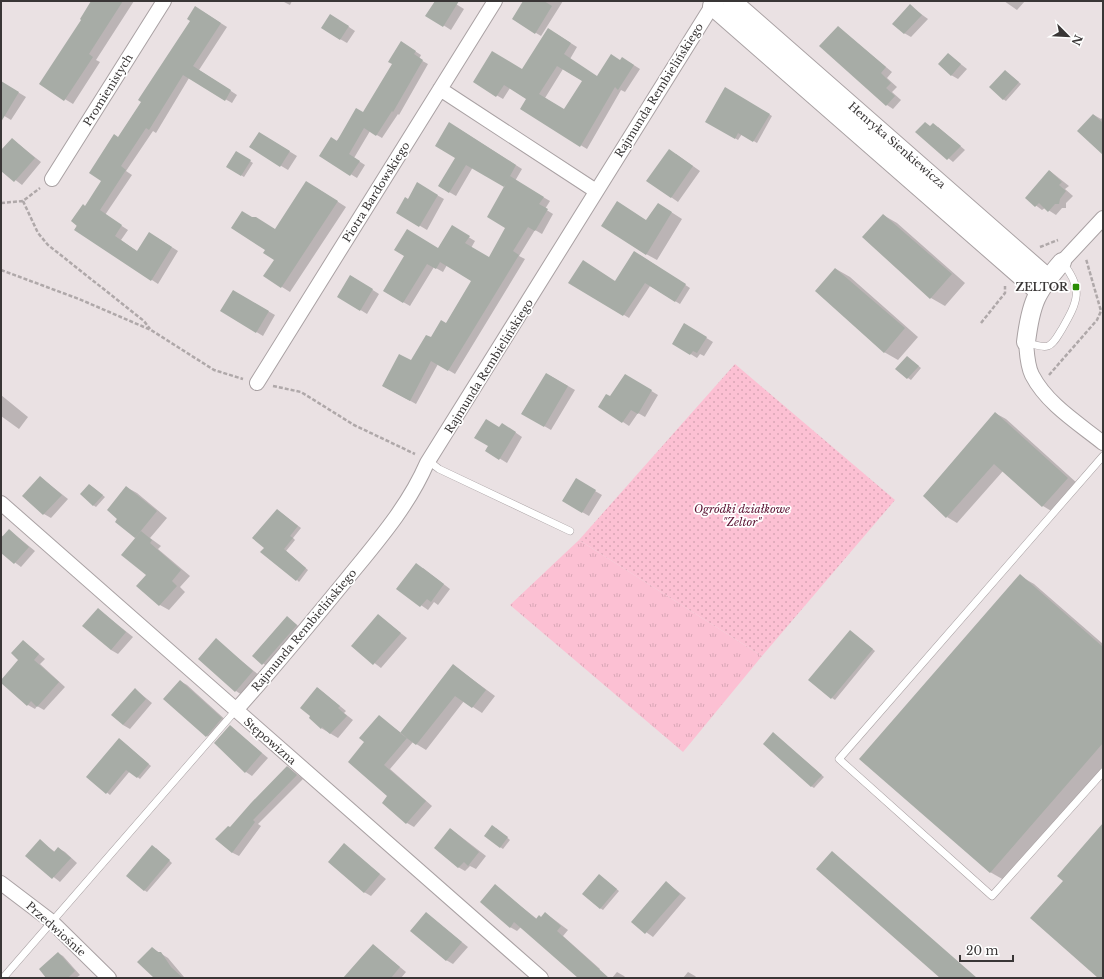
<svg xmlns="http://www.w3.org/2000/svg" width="1104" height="979" viewBox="0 0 1104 979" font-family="'Libre Baskerville',serif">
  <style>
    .grass { fill: url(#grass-tufts) }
    .park { fill: url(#park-dots) }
    .shadow { fill: #0003; fill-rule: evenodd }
    .building { fill: #a7aca6; fill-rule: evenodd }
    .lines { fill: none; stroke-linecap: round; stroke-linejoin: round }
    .service-casing { stroke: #a9a1a3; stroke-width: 8 }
    .minor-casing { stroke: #a9a1a3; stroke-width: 16 }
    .tertiary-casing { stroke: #a9a1a3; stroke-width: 20 }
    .path { stroke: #afa8a9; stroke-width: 2.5; stroke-dasharray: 4 2; stroke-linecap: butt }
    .service { stroke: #fff; stroke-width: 7 }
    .minor { stroke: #fff; stroke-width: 14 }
    .tertiary { stroke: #fff; stroke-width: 18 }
    .poi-dot { fill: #2a8d05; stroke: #fff; stroke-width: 1.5 }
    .labels { text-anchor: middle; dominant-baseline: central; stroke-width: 3.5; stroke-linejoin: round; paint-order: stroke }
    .street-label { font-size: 11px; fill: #393636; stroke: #fff }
    .poi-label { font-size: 11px; font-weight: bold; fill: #393636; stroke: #fff; text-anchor: end }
    .park-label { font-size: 11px; font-style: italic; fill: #5b1232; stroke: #fff }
  </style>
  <defs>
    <pattern id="grass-tufts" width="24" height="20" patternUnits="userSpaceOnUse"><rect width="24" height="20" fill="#fcc0d3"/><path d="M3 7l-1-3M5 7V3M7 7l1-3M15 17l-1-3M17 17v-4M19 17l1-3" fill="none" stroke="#d9a6b6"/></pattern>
    <pattern id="park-dots" width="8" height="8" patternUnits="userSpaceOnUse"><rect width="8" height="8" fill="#fcc0d3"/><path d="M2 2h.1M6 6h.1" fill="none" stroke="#d9a6b6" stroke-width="1.8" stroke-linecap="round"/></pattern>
  </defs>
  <rect width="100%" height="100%" fill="#eae1e3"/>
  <!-- grass -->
  <path class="grass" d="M579,540L762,656L683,752L510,605Z"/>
  <!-- park -->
  <path class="park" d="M735,364L895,500L762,656L579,540Z"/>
  <!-- shadow -->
  <path class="shadow" d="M92,1H134L96,60L100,62L73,104L40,84L83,20Z
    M282,1H292L290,5Z
    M436,1H451L464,9L451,30L427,15Z
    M525,1H563L541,36L513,19Z
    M1004,1H1025L1017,10Z
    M910,6L928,19L911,37L904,33Z
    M202,11L227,27L199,70L237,95L232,103L189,78L156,133L153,131L126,171L132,175L105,215L128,230L121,240L138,252L156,237L178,251L158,284L75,229L86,207L103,181L118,138Z
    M337,19L355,31L347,43L340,39Z
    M838,27L892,72L887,78L897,87L892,92L901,100L893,109L887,105Z
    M555,33L577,47L570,59L597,77L621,61L629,62L640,69L625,92L621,90L587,149L521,109L527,99L510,88L503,99L474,82L522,70ZM563,69L583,81L564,110L545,98Z
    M401,42L421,55L419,59L428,64L399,115L398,114L382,138L370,131L354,158L365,165L357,178L321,156L364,114L393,64Z
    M948,54L967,69L958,79L951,75Z
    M1008,73L1021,84L1006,101L1003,99Z
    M1,82L26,97L11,120L1,114Z
    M726,89L772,116L757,143L742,134L738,140L707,121Z
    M1094,115L1101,119L1103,117V153Z
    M456,127L522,169L515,181L550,201L545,209L553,214L542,234L535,230L519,256L525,259L455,374L438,364L416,404L383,386L411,362L446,324L472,281L447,265L443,272L434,267L410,306L384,291L438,249L452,227L475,241L471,248L489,259L507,228L505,186L473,167L456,196L439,186L456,158Z
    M931,127H938L965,150L953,162L916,132Z
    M266,137L297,156L288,170L250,147Z
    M12,139L41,162L22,185L1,169V151Z
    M236,152L253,163L244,177L227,166Z
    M676,154L700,171L678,202L648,181Z
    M1050,171L1069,186L1065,189L1073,196L1066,203V208H1062L1056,215L1045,208L1042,210L1026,198Z
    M417,184L444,199L427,230L397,212L408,200Z
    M315,187L346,207L290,292L282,287L276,259L266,249L253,218L276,230Z
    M668,210L682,219L657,260L646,254L647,221Z
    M883,215L897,223L965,283L945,306L931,298L864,237Z
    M640,255L690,288L680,304L650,286L629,318L570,282H616Z
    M836,269L850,277L918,337L898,360L884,352Z
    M351,276L379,294L367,314L338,296Z
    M233,291L275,315L263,336L222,311Z
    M685,325L713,342L704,356L700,354L697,358L673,343Z
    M910,359L921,368L911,380L908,378Z
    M547,374L575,390L551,430L522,413Z
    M625,375L658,395L645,417L638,413L629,426L623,422L611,398Z
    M1,395L28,417L19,429L1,416Z
    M995,413L1006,419L1078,484L1053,512L1043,506L1003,471L957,523L947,517Z
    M499,428H509L522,437L507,463L486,450Z
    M40,477L68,499L51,518L44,514Z
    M576,480L602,495L589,516L563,501Z
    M90,485L105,497L96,507L93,505Z
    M126,487L137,493L167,518L150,538L161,546L158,549L190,576L180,587L185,592L169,610L160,605L147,575L136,538L116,522Z
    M280,512L301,528L293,538L295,540L286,551L308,570L299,582L265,547Z
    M9,530L35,551L21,567L1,552V535L4,537Z
    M423,568L450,589L438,605L434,602L428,610L398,589Z
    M1020,576L1034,584L1103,644V767L1004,880L990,872Z
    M98,609L133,637L118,654L111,650Z
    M378,615L407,638L381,668L352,646Z
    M287,617L302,629L268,667L253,656Z
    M850,631L875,651L835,700L832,698Z
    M216,640L260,676L242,695L236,691Z
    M23,641L45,659L40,664L65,687L44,710L37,706L35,709L28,705L1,682L20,659Z
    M453,665L495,696L482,713L464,701L426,750L413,742L390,769L432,806L414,827L407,823L389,796L366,742L379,717L401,733Z
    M180,681L187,685L229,723L213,740L207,736Z
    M318,688L346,711L344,713L353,720L338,738L321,728Z
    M135,689L152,703L130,729L123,725Z
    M230,726L268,758L252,776L246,772Z
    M773,733L824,777L814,788L811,786Z
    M122,741L151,766L140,779L130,771L110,795L88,777Z
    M288,767L303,779L258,824L261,826L239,856L233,853L216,839L231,828Z
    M496,828L510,840L503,849L500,847Z
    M451,829L486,856L476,869L470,866L465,871L458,867Z
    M40,841L55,852L58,848L65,852L77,863L60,882L27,856Z
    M344,845L386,879L371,896L364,892Z
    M156,848L172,863L147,892L144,890Z
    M599,875L619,891L603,910L600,908Z
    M666,882L686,898L653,937L632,922Z
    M495,886L537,919L542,918L546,914L552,918L568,930L563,936L600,969L592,978H579L521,927L517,931L510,927Z
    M426,913L468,947L453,964L446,960Z
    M373,945L406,972L401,978H345Z
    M152,948L168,958L184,977L157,978Z
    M58,953L63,956L80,975L76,978H48Z
    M617,972L624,976L626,978H612Z
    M688,972L695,976L697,978H683Z"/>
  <!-- building -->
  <path class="building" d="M91,1H123L89,54L93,57L64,101L39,84L81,20L80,19Z
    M435,1H459L443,27L425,16Z
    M523,1H544L552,6L535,34L512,19Z
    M910,4L922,15L904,34L892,24Z
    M195,6L221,23L193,66L231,90L225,101L183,75L149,130L146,128L121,166L126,170L100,210L122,225L115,236L137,251L149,232L172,247L151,281L74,230L77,226L71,221L83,204L85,206L101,181L89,173L114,134L118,137L141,102L138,100L190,21L187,19Z
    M330,14L349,26L340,40L321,28Z
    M838,26L886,67L881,73L891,83L886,88L895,96L886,106L819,46Z
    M548,28L571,43L564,54L597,76L611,54L620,60L622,57L634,65L618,90L615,87L580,147L520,109L526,99L504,85L496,97L473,82L492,51L522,69ZM557,66L582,81L564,109L539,94Z
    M401,41L416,51L414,54L423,60L393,112L392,111L376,136L364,128L349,154L360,161L350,176L319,156L331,137L337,141L356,108L363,112L392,64L388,62Z
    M948,53L961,64L951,76L938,64Z
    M1005,70L1019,82L1003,100L989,87Z
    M1,81L19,92L1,122Z
    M725,87L770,114L753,142L738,133L735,139L705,122Z
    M1093,114L1103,123V155L1077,131Z
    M449,122L516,165L504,187L466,165L449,193L438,186L455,158L435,146Z
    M925,122L930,126L933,123L961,146L947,160L915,132Z
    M259,132L290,151L280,167L249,147Z
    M12,138L35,158L14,182L1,171V150Z
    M669,149L693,166L671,198L646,181Z
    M236,151L251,160L241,176L226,167Z
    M1049,170L1062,182L1059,185L1066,191L1060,199L1059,204H1055L1048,212L1039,203L1035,207L1025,198Z
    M510,176L544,197L539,204L548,209L535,231L528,227L513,251L519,255L448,371L431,361L410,401L382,386L399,354L411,360L426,335L431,337L441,320L446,323L471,281L440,262L436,269L427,264L403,303L383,291L404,256L394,250L407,229L438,248L452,225L470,236L465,243L489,257L505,228L487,217Z
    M306,181L338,201L281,288L263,276L274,260L263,253L265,250L231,228L242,211L252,217H256L275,229Z
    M417,182L438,195L419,227L396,213L405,197L408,199Z
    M617,201L646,220L658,203L672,212L646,255L601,226Z
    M883,214L952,274L930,299L862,237Z
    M634,251L686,284L675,302L645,283L623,316L568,283L583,260L615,281Z
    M835,268L905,328L884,353L815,291Z
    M350,275L373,289L360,311L337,297Z
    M233,290L269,311L256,333L220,311Z
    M684,323L707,337L697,353L693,351L690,355L672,344Z
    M907,356L919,366L907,379L895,369Z
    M546,373L568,386L544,427L521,414Z
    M625,374L652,390L638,414L631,410L622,423L598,407L606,394L610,396Z
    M995,412L1068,478L1042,507L994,464L946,518L923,496Z
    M486,419L499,427L502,423L516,432L499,460L485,451L488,446L474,438Z
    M40,476L62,495L43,515L22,496Z
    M576,478L596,490L582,513L562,501Z
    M89,484L103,495L93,506L80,494Z
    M126,486L157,511L135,538L115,522L117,519L107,510Z
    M277,509L298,526L290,536L293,538L284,549L306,568L296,581L260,552L264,548L252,538Z
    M9,529L29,547L14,564L1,553V538Z
    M141,531L152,540L150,543L181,570L172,581L177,586L159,606L136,586L146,575L121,555Z
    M416,563L444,584L431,602L427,599L420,607L396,589Z
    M1020,574L1103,647V743L990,873L859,759Z
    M98,608L126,632L111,650L82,626Z
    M378,614L401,633L373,665L351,646Z
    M287,616L297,625L262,665L252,656Z
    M850,630L873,649L831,699L808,680Z
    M216,638L253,671L235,692L198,659Z
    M23,640L39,654L34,660L59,682L37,707L31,701L27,706L1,683V680L18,660L11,653Z
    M453,664L486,690L472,708L455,696L416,745L400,733Z
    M180,680L222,718L206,737L163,699Z
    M317,687L340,706L338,708L347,716L330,734L322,727L321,729L309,718L310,716L300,708Z
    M135,688L146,699L123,725L111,715Z
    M379,715L407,738L384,765L426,801L406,824L382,803L387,796L348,762L364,742L359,738Z
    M230,725L262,753L245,773L214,743Z
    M773,732L822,775L811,787L763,744Z
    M119,738L149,764L137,778L126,770L106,794L86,777Z
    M287,766L297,775L253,820L255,822L232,853L215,839L228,826L230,827L251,803Z
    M1103,823V978H1098L1030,918L1063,881L1057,876Z
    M492,825L508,837L500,848L484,836Z
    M450,828L479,852L468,866L464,862L458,868L434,848Z
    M40,839L54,852L58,847L71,858L52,879L25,856Z
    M344,843L380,874L364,893L328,862Z
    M152,845L170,860L144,891L126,876Z
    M832,851L977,978H940L816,869Z
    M599,874L617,889L600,909L582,894Z
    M666,881L680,894L645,934L631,922Z
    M495,884L536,919L539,915L541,917L545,912L561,926L557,931L609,978H578L514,922L510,928L480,902Z
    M426,912L462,942L446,961L410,931Z
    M373,944L400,967L391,978H343Z
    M152,947L158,952H161L171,967L183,978H154L137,962Z
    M58,952L75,971L68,978H46L39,969Z"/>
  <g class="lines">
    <!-- service casing -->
    <g class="service-casing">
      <path id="service" d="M1026,342C1033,344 1041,348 1048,346C1054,344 1058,335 1062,329C1078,301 1084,289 1062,262
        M1103,456L839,759L992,896L1103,772
        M430,462L439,469L570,531
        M3,978L236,710"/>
    </g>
    <!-- minor casing -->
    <g class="minor-casing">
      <path id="minor" d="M440,89L596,191
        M52,179L164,1
        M1062,262L1103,218
        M1026,342C1027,353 1027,365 1032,375C1047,404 1078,423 1103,443
        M257,383L495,1
        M1,503L541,978
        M236,710C274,668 310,624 346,580C376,543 408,507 427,463L712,6
        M1,883L51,921L109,978"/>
    </g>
    <!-- tertiary casing -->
    <g class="tertiary-casing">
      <path id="tertiary" d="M715,1L712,6L1039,292
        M732,1L1048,278
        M1026,342C1031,302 1036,292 1062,262"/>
    </g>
    <!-- path -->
    <path class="path" d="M23,201L38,233L48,245L144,321L150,329
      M1,203L23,201L40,188
      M1040,247L1058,240
      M1,270L79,299L151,330L214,370L243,379
      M981,323L1005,293V286
      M1049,375L1097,320L1101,311L1086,259
      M273,386L301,392L354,425L415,454"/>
    <!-- service -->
    <use href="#service" class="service"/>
    <!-- minor -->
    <use href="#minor" class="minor"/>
    <!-- tertiary -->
    <use href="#tertiary" class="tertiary"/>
  </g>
  <!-- markers -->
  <rect class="poi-dot" x="1072" y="283" width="8" height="8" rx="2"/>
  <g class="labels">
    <!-- street labels -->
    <g class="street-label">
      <text transform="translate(108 90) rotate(-58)">Promienistych</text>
      <text transform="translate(659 90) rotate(-58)">Rajmunda Rembielińskiego</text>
      <text transform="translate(897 145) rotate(41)">Henryka Sienkiewicza</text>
      <text transform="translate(376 192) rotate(-58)">Piotra Bardowskiego</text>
      <text transform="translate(489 366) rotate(-58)">Rajmunda Rembielińskiego</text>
      <text transform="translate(304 630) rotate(-50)">Rajmunda Rembielińskiego</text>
      <text transform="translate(270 741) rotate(41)">Stępowizna</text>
      <text transform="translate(56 929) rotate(42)">Przedwiośnie</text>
    </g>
    <!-- poi labels -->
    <g class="poi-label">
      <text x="1068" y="287">ZELTOR</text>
    </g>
    <!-- park labels -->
    <g class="park-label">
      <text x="742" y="509">Ogródki działkowe<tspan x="742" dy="13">"Zeltor"</tspan></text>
    </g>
  </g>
  <!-- border -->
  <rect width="1104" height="979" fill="none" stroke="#393636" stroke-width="4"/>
  <!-- north arrow -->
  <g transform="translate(1068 36) rotate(114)" stroke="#ffffff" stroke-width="3" paint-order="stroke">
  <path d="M0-3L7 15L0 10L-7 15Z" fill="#393636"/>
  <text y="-6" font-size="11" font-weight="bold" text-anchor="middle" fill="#393636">N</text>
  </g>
  <!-- scale -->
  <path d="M960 955v6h53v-6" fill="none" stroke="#393636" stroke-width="2"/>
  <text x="966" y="955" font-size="12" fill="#393636" stroke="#ffffff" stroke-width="3" paint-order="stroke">20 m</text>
</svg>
